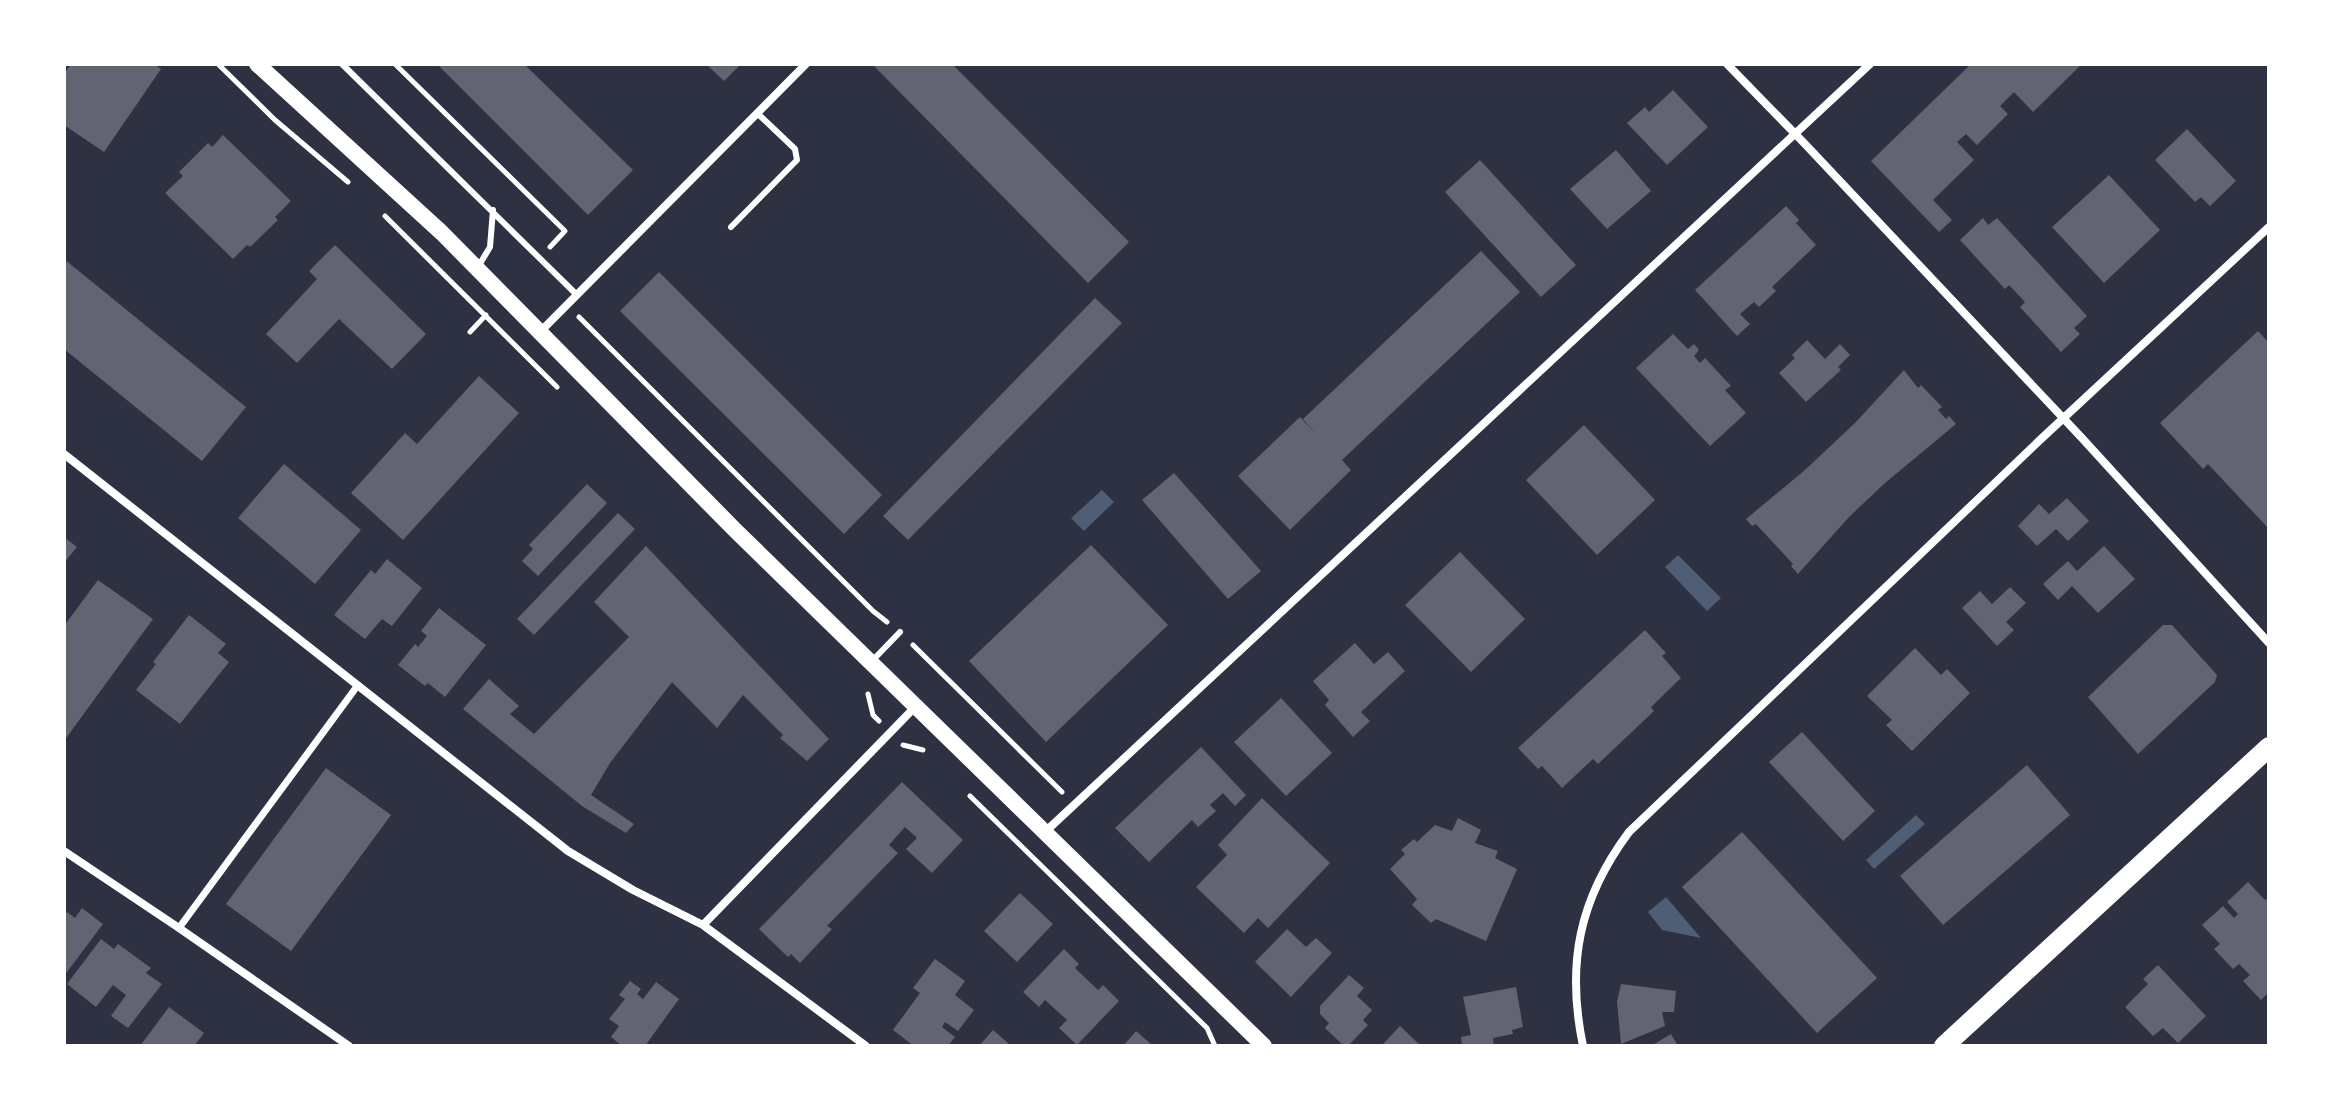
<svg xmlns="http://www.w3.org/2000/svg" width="2333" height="1110" viewBox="0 0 2333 1110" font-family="'Fira Sans Condensed',sans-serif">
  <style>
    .water { fill: #4f5d75 }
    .building { fill: #626471 }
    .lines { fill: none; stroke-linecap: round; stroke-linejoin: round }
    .path { stroke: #fff; stroke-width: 5 }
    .service { stroke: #fff; stroke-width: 6 }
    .pedestrian { stroke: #fff; stroke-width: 7 }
    .minor { stroke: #fff; stroke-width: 8 }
    .secondary { stroke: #fff; stroke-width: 16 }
    .primary { stroke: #fff; stroke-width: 20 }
  </style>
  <rect width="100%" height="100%" fill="#2d3142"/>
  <!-- water -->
  <path class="water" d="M1102,490L1114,502L1084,531L1071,518Z
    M1678,555L1721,598L1707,611L1665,567Z
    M1916,815L1925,824L1874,869L1866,860Z
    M1666,897L1701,938L1662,930L1648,912Z"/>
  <!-- building -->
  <path class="building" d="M71,64H154L161,69L104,152L64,125V74Z
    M437,64H524L633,170L588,215Z
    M706,64H741L724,81Z
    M872,64H952L1129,242L1088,283Z
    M1971,64H2082L2033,112L2014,92L2000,106L2008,114L1977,145L1966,134L1957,142L1974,160L1933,200L1952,220L1939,232L1871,161Z
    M1673,90L1708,127L1667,165L1627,123L1645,107L1649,112Z
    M2187,129L2236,181L2210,206L2201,197L2195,202L2155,160Z
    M223,135L291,201L275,217L278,220L250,247L247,245L233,259L165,193L183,176L179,172L208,143L212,147Z
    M1616,150L1651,191L1607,229L1570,189Z
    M1480,160L1576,265L1541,297L1445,192Z
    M2109,175L2160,230L2104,283L2052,227Z
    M1786,206L1799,220L1796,223L1816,245L1772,287L1776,291L1759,307L1754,302L1740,314L1750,324L1737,336L1695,290Z
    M1983,218L1988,225L1997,218L2087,316L2074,328L2080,334L2061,352L2020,307L2025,302L2009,285L2005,289L1960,240Z
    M335,245L426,334L392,369L339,319L297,363L266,334L317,279L309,271Z
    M1481,251L1520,292L1342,460L1351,470L1290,530L1238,476L1300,417L1316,434L1303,419Z
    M64,259L246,407L202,461L64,349Z
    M659,272L882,495L844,534L620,311Z
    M1095,298L1122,323L908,540L883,516Z
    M2258,331L2269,343V529L2208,464L2203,469L2160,423Z
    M1673,334L1688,349L1694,344L1699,350L1694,356L1700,363L1705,358L1731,386L1725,390L1746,413L1710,446L1636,368Z
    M1807,340L1825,359L1840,344L1850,355L1838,367L1841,370L1806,402L1779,373L1795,358L1792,355Z
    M1904,370L1918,388L1921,385L1942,407L1938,410L1946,419L1949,416L1956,424L1885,483L1849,517L1798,574L1791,566L1793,564L1756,524L1752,526L1746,519L1805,470L1855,423Z
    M479,376L519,413L403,540L351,493L405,433L417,444Z
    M1584,425L1655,500L1597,555L1526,480Z
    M284,464L361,530L315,584L238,518Z
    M1174,473L1261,571L1228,599L1142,500Z
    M587,484L607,503L538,576L522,561L533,549L529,545Z
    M2067,498L2089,521L2068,541L2056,529L2037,546L2018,526L2039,504L2049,514Z
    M618,513L635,529L534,635L517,619Z
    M64,537L77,547L64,563Z
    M1091,545L1168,625L1046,742L969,661Z
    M646,546L829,739L807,761L780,738L783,735L743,695L717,728L672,682L610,763L591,795L634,824L626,833L582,806L463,709L489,679L519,706L510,714L534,734L629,637L594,602Z
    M2104,546L2135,579L2098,613L2072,586L2058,600L2043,584L2068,561L2077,571Z
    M1460,552L1525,619L1471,672L1405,605Z
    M387,559L422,588L392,626L382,619L365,639L334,615L371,570L375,574Z
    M98,580L153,619L64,741V626Z
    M2010,587L2026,603L2006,622L2014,630L1997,646L1962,608L1980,591L1992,604Z
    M439,608L486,645L445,697L428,683L425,686L398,665L415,644L418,647L427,636L421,631Z
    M189,615L226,644L218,653L229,662L180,724L136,690L156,664L153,662Z
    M2163,625H2172L2217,675L2215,682L2138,754L2088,697Z
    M1645,630L1666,653L1662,656L1681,678L1651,707L1654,711L1598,764L1593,759L1562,788L1542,766L1538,769L1518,748Z
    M1355,643L1374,664L1388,652L1405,671L1361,712L1370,721L1353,737L1325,705L1329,700L1313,681Z
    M1915,648L1941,675L1947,669L1970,693L1912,751L1886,725L1892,720L1867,696Z
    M1281,698L1332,753L1286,796L1234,742Z
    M1802,732L1875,811L1843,841L1769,762Z
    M1201,747L1246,795L1235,806L1223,793L1210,805L1216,811L1198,827L1192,820L1149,862L1115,828Z
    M2027,765L2070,815L1943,925L1900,876Z
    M326,768L391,815L291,951L226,904Z
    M902,782L963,840L932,873L906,849L917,838L905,827L889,845L898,853L827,926L832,929L800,963L791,954L788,957L759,929Z
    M1262,798L1330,863L1268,928L1258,918L1244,933L1196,887L1227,855L1218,845Z
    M1458,818L1481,830L1475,843L1498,851L1495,858L1517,869L1486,941L1436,919L1431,923L1412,905L1417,899L1390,869L1405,854L1401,850L1414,839L1417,842L1435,825L1452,831Z
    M1742,832L1877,978L1817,1033L1682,887Z
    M2248,882L2265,900L2269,897V997L2267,994L2261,1000L2243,981L2250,975L2239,964L2233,969L2214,949L2220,944L2202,925L2223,906L2234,918L2238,914L2227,902Z
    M1020,893L1053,924L1017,962L984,931Z
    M82,908L103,924L64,976V916L67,912L75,918Z
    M1287,929L1306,947L1316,938L1332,953L1291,997L1255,962Z
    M101,939L114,949L118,944L151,968L146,973L162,984L128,1028L111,1016L126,995L113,985L96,1007L67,984Z
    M1064,949L1079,964L1075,968L1098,990L1103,985L1119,1001L1077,1045L1059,1028L1067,1020L1045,1000L1039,1007L1023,992Z
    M935,959L965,981L955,995L974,1010L958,1031L945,1022L942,1027L955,1037L948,1046H914L893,1030L920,993L913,988Z
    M2158,965L2206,1016L2178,1043L2163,1028L2153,1036L2125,1007L2148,984L2143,979Z
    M1349,975L1364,988L1357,996L1372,1010L1363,1020L1368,1025L1348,1046H1344L1325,1028L1329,1023L1320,1014V1006Z
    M630,981L641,989L637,994L643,999L656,982L679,999L645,1046H622L611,1037L619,1026L609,1019L625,999L619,995Z
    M1621,984L1676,991L1674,1012H1662L1665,1026L1621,1044L1617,1002Z
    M1516,987L1523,1027L1512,1030L1513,1034L1493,1038L1494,1046H1462L1461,1037L1471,1035L1463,997Z
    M169,1007L204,1033L194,1046H140Z
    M1400,1026L1421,1046L1383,1044Z
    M993,1030L1008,1043L1006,1046H979Z
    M1136,1031L1153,1046H1123Z
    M1671,1034L1678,1046H1651Z"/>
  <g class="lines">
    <!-- path -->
    <path class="path" d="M218,64L275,120L348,182
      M395,64L565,231L550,247
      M385,216L557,387
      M579,317L873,611L887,622
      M470,332L486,315
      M913,645L1062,792
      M868,694L873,715L879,721
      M903,745L923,750
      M970,796L1207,1028L1215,1046"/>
    <!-- service -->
    <path class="service" d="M342,64L577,295
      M731,227L797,160L795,149L757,113
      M478,267L490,247L493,210
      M872,661L900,632"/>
    <!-- pedestrian -->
    <path class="pedestrian" d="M179,928L358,685"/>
    <!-- minor -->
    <path class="minor" d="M1727,64L1805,144L2081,437L2269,643
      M540,332L806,64
      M64,454L568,851L633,890L703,925L866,1046
      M1045,832L1870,64
      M64,851L179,928L349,1046
      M703,925L916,706
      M1583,1046C1566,964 1579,899 1629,832L2041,439L2269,227"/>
    <!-- secondary -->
    <path class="secondary" d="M257,64L442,233L735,530L1264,1046"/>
    <!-- primary -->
    <path class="primary" d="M1944,1046L2269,747"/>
  </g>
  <!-- border -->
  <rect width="2333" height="1110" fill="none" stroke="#ffffff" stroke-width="132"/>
</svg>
